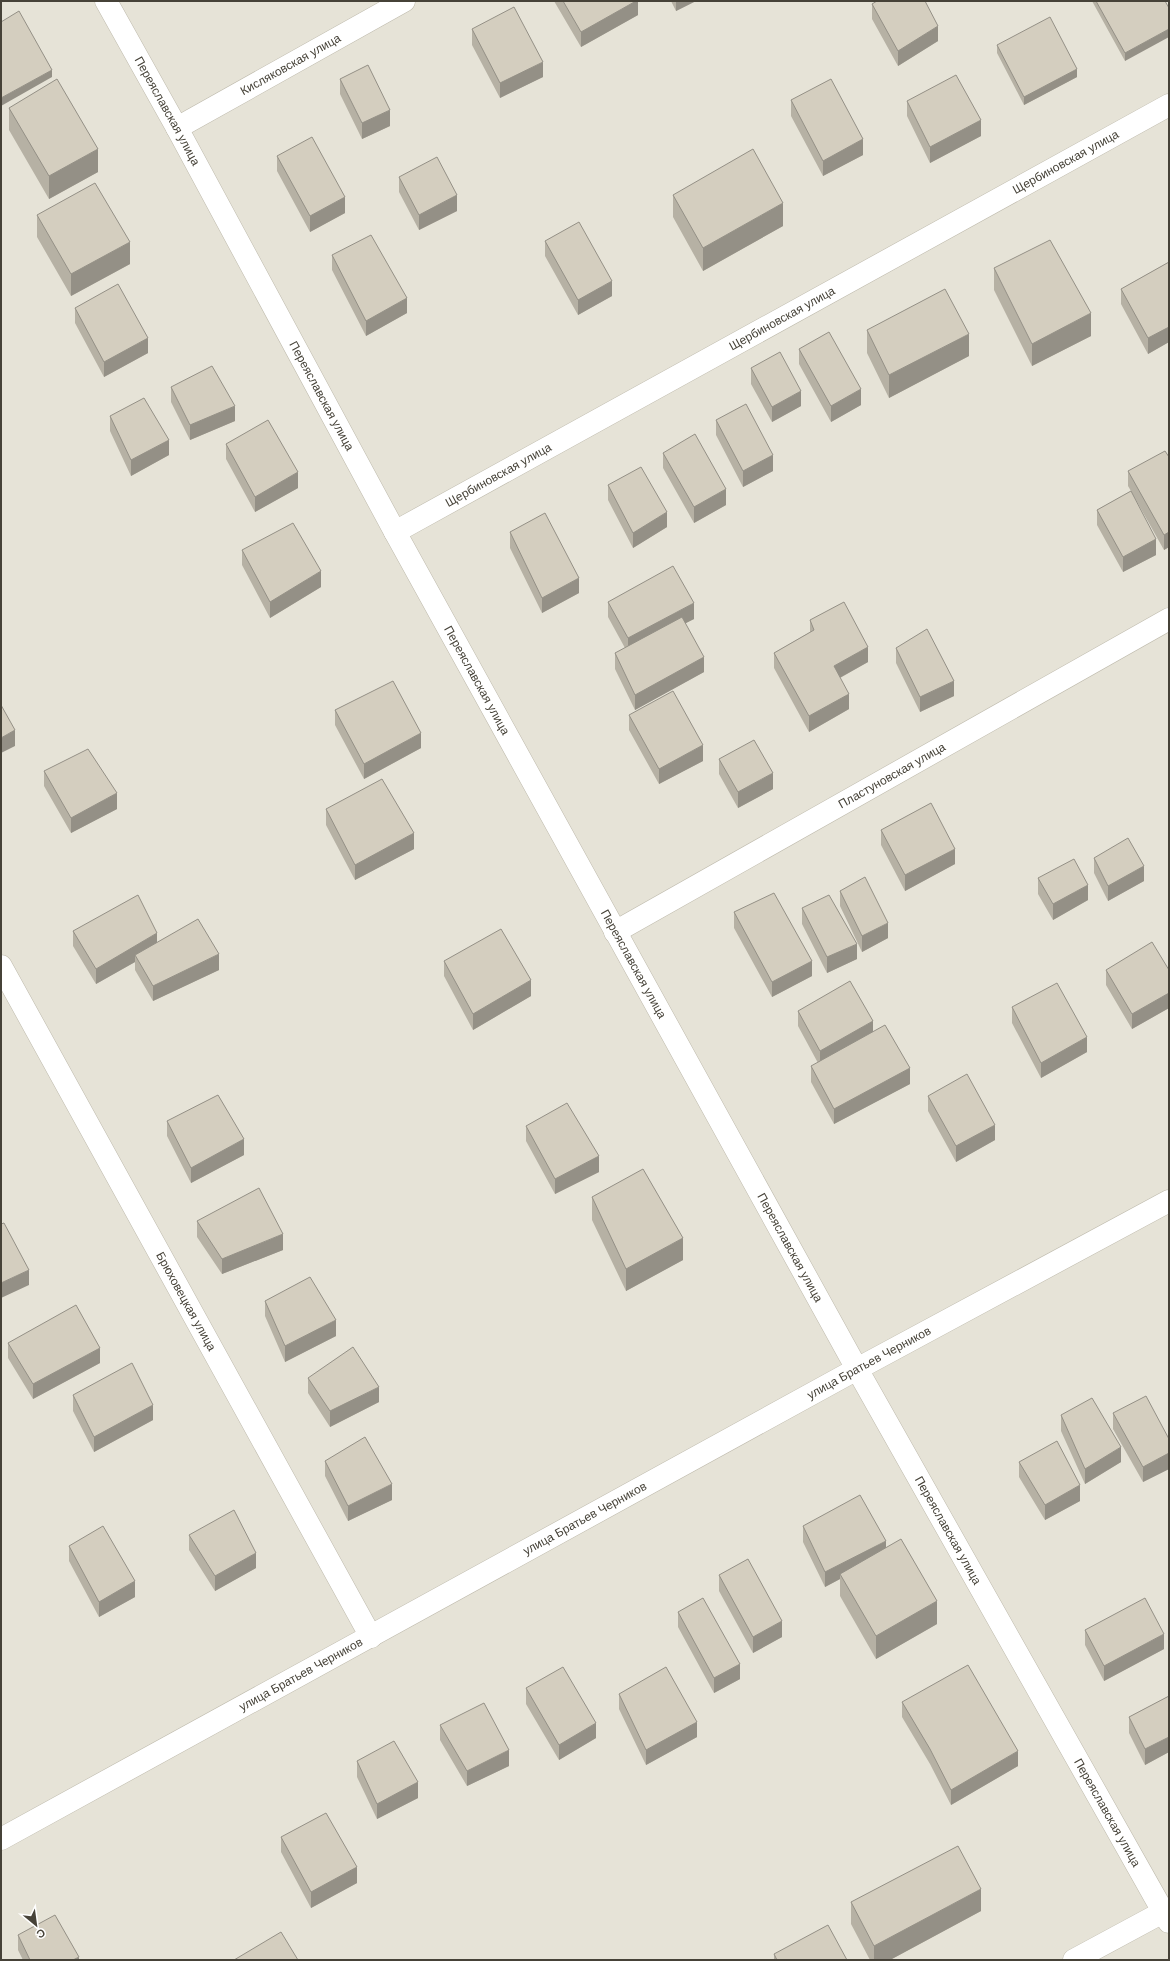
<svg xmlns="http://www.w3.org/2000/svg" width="1170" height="1961" viewBox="0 0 1170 1961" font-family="Helvetica,sans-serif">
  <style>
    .residential { fill: #e6e3d7 }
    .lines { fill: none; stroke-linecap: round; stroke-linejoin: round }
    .minor-casing { stroke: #bebaac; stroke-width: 23 }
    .minor { stroke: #fff; stroke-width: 22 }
    .wall { fill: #b6b1a4 }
    .shaded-wall { fill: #949086 }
    .building { fill: #d4cebf; stroke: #949086 }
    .labels { text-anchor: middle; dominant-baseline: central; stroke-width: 4; stroke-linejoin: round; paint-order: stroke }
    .street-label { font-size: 12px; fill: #464238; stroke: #fff }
  </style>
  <rect width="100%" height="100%" fill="#f3f1e8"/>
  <!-- residential -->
  <path class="residential" d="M1,1H1169V1960H1Z"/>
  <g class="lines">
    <!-- minor casing -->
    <g class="minor-casing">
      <g id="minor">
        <path id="s1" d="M106,1L177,128L395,532L857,1369L1169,1922"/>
        <path id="s2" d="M177,128L404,1"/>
        <path id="s3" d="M395,532L1169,105"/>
        <path id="s4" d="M615,932L1169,619"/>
        <path id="s5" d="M1,966L371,1637"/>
        <path id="s6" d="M1,1839L857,1369L1169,1201"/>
        <path d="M1074,1960L1163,1912"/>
      </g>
    </g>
    <!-- minor -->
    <use href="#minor" class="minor"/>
  </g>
  <!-- wall -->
  <path class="wall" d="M554,1H638V15L581,47Z
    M671,1H696L676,11Z
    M1092,1H1165L1125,61Z
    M872,4L938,41L898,66L872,19Z
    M472,29L543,77L500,98L472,45Z
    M997,45L1077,77L1024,105L997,53Z
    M340,79L390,126L362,139L340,94Z
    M791,100L863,155L823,176L791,116Z
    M907,101L981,136L930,163L907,116Z
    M9,108L98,172L49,199L9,130Z
    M277,156L345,213L310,232L277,171Z
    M399,177L457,211L419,230L399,192Z
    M673,195L783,226L703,271L673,217Z
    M37,215L130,264L71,296L37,237Z
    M545,241L612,296L578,315L545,256Z
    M332,255L407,313L366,336L332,270Z
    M1169,262V342L1148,354L1121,304V289Z
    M994,268L1091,336L1032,366L994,290Z
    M75,308L148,353L104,377L75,323Z
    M867,330L969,356L889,398L867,353Z
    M799,349L861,405L831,422L799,364Z
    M751,368L801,406L772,422L751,384Z
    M171,387L235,421L190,440L171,402Z
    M110,416L169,455L131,476L110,431Z
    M716,420L773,471L743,487L716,435Z
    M226,444L298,488L255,512L226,459Z
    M663,453L726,505L694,523L663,468Z
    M1169,457V547L1164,550L1132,493L1156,555L1123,572L1097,525V510L1131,491L1128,486V471Z
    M608,485L667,527L633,548L608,500Z
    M510,532L579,593L542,613L510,548Z
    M242,550L321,587L270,618L242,565Z
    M608,602L694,619L685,623L704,672L635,710L615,669V653L625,648L608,617Z
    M810,620L868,662L840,678L849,709L809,732L774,668V653L810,632Z
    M896,648L954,696L920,712L896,663Z
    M335,710L421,748L364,779L335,725Z
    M629,715L703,761L659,784L629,730Z
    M719,759L773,789L738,808L719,774Z
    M44,771L117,809L71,833L44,786Z
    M326,809L414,849L355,880L326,825Z
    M881,830L955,864L905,891L881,845Z
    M1094,858L1144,881L1108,901L1094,873Z
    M1038,878L1088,900L1053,920L1038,894Z
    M840,891L888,938L862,952L840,906Z
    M802,908L857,959L827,973L802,924Z
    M734,912L812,976L772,997L734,928Z
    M73,931L157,942L219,970L153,1001L135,970V962L96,984L73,946Z
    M444,961L531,996L473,1030L444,976Z
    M1106,970H1169V1008L1132,1029L1106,985Z
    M1012,1007L1087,1052L1041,1078L1012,1023Z
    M798,1011L873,1032L910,1084L834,1124L811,1082V1066L818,1063L798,1026Z
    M928,1096L995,1140L956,1162L928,1111Z
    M167,1121L244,1155L191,1183L167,1136Z
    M526,1126L599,1172L555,1194L526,1141Z
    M592,1197L683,1260L626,1291L592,1220Z
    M197,1221L283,1250L222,1274L197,1237Z
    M265,1301L336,1336L285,1362L265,1316Z
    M8,1343L100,1363L33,1399L8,1358Z
    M308,1378L379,1402L330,1427L308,1393Z
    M73,1395L153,1420L94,1452L73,1411Z
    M1113,1413L1169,1439V1469L1143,1482L1113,1429Z
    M1061,1415L1121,1462L1085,1484L1061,1431Z
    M325,1461L392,1500L348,1521L325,1476Z
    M1019,1462L1080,1501L1045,1520L1019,1477Z
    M803,1526L886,1548L937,1624L876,1659L840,1596V1579L825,1587L803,1542Z
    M189,1535L256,1568L215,1591L189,1550Z
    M69,1546L135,1597L99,1617L69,1561Z
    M719,1575L782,1637L753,1653L719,1591Z
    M678,1612L740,1679L714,1693L678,1627Z
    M1085,1630L1164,1649L1104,1681L1085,1645Z
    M526,1688L596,1738L559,1760L526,1704Z
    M619,1694L697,1737L646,1765L619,1709Z
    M1169,1696V1752L1145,1765L1129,1733V1717Z
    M902,1702L1018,1766L951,1805L930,1764L902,1717Z
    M440,1725L509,1766L467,1786L440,1740Z
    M357,1761L418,1798L377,1819L357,1777Z
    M281,1837L357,1883L311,1908L281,1852Z
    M851,1902L981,1911L890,1960H870L851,1924Z
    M18,1935L79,1960H23L18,1950Z
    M774,1954L847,1960H774Z"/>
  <!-- shaded-wall -->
  <path class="shaded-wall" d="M636,1H638V15L581,47V32Z
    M676,1H696L676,11Z
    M938,26V41L898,66V51Z
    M1169,29V37L1125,61V53Z
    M543,62V77L500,98V83Z
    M1077,69V77L1024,105V97Z
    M52,70V77L1,106V98Z
    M390,110V126L362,139V123Z
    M981,120V136L930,163V147Z
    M863,139V155L823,176V161Z
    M98,149V172L49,199V176Z
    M457,195V211L419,230V215Z
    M345,197V213L310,232V216Z
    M783,203V226L703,271V248Z
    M130,242V264L71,296V274Z
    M612,281V296L578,315V300Z
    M407,298V313L366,336V321Z
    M1091,313V336L1032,366V344Z
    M1169,327V342L1148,354V338Z
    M969,334V356L889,398V375Z
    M148,338V353L104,377V362Z
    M861,389V405L831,422V406Z
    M801,391V406L772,422V407Z
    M235,406V421L190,440V425Z
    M169,440V455L131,476V460Z
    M773,455V471L743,487V471Z
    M298,472V488L255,512V497Z
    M726,489V505L694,523V507Z
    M667,512V527L633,548V533Z
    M1169,532V547L1164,550V535Z
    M1156,539V555L1123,572V557Z
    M321,571V587L270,618V602Z
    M579,578V593L542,613V598Z
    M694,603V619L628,653V638Z
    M868,647V662L834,681V666Z
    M704,657V672L635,710V695Z
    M954,681V696L920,712V697Z
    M849,694V709L809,732V716Z
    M15,730V746L1,753V738Z
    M421,733V748L364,779V764Z
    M703,745V761L659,784V769Z
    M773,773V789L738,808V792Z
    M117,793V809L71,833V818Z
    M414,833V849L355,880V865Z
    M955,849V864L905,891V875Z
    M1144,866V881L1108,901V886Z
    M1088,885V900L1053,920V904Z
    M888,923V938L862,952V936Z
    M157,933V949L135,955V962L96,984V969Z
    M857,944V959L827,973V957Z
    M219,954V970L153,1001V986Z
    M812,961V976L772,997V982Z
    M531,980V996L473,1030V1014Z
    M1169,993V1008L1132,1029V1014Z
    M873,1021V1037L820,1066V1051Z
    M1087,1037V1052L1041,1078V1063Z
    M910,1068V1084L834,1124V1109Z
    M995,1125V1140L956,1162V1146Z
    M244,1139V1155L191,1183V1168Z
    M599,1156V1172L555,1194V1179Z
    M283,1234V1250L222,1274V1259Z
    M683,1238V1260L626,1291V1269Z
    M29,1270V1285L1,1298V1283Z
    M336,1320V1336L285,1362V1346Z
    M100,1348V1363L33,1399V1384Z
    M379,1387V1402L330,1427V1411Z
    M153,1405V1420L94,1452V1437Z
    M1121,1447V1462L1085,1484V1469Z
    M1169,1453V1469L1143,1482V1467Z
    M392,1484V1500L348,1521V1506Z
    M1080,1485V1501L1045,1520V1505Z
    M886,1541V1556L840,1574V1579L825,1587V1572Z
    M256,1553V1568L215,1591V1576Z
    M135,1581V1597L99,1617V1602Z
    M937,1601V1624L876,1659V1636Z
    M782,1621V1637L753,1653V1637Z
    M1164,1634V1649L1104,1681V1666Z
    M740,1664V1679L714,1693V1678Z
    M697,1722V1737L646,1765V1750Z
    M596,1723V1738L559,1760V1745Z
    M1169,1737V1752L1145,1765V1749Z
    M509,1750V1766L467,1786V1771Z
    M1018,1751V1766L951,1805V1790Z
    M418,1782V1798L377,1819V1804Z
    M357,1867V1883L311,1908V1892Z
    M981,1889V1911L890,1960H874V1946Z
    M79,1957V1960H73Z"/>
  <!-- building -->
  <path class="building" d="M563,1H636L581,32Z
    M877,1H925L938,26L898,51L872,4Z
    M1096,1H1165L1169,8V29L1125,53Z
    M514,7L543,62L500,83L472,29Z
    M19,11L52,70L1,98V22Z
    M1050,17L1077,69L1024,97L997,45Z
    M368,65L390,110L362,123L340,79Z
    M956,75L981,120L930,147L907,101Z
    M57,79L98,149L49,176L9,108Z
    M831,79L863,139L823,161L791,100Z
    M312,137L345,197L310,216L277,156Z
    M753,149L783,203L703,248L673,195Z
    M437,157L457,195L419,215L399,177Z
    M95,183L130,242L71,274L37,215Z
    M579,222L612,281L578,300L545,241Z
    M371,235L407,298L366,321L332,255Z
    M1050,240L1091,313L1032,344L994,268Z
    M1169,262V327L1148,338L1121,289Z
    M118,284L148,338L104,362L75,308Z
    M945,289L969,334L889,375L867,330Z
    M829,332L861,389L831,406L799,349Z
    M780,352L801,391L772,407L751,368Z
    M212,366L235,406L190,425L171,387Z
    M144,398L169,440L131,460L110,416Z
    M746,404L773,455L743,471L716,420Z
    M268,420L298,472L255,497L226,444Z
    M695,434L726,489L694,507L663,453Z
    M1165,451L1169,457V532L1164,535L1128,471Z
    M641,467L667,512L633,533L608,485Z
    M1131,491L1156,539L1123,557L1097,510Z
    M545,513L579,578L542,598L510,532Z
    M293,523L321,571L270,602L242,550Z
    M673,566L694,603L628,638L608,602Z
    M844,602L868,647L834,666L849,694L809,716L774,653L814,630L810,620Z
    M682,617L704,657L635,695L615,653Z
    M927,629L954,681L920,697L896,648Z
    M393,681L421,733L364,764L335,710Z
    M673,691L703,745L659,769L629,715Z
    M1,705L15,730L1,738Z
    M754,740L773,773L738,792L719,759Z
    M88,749L117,793L71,818L44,771Z
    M382,779L414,833L355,865L326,809Z
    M931,803L955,849L905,875L881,830Z
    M1128,838L1144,866L1108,886L1094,858Z
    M1074,859L1088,885L1053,904L1038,878Z
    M865,877L888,923L862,936L840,891Z
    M774,893L812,961L772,982L734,912Z
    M138,895L157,933L96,969L73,931Z
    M829,895L857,944L827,957L802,908Z
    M198,919L219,954L153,986L135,955Z
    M501,929L531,980L473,1014L444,961Z
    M1152,942L1169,970V993L1132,1014L1106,970Z
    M850,981L873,1021L820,1051L798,1011Z
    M1057,983L1087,1037L1041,1063L1012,1007Z
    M885,1025L910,1068L834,1109L811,1066Z
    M967,1074L995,1125L956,1146L928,1096Z
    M218,1095L244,1139L191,1168L167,1121Z
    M567,1103L599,1156L555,1179L526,1126Z
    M643,1169L683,1238L626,1269L592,1197Z
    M259,1188L283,1234L222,1259L197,1221Z
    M4,1223L29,1270L1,1283V1224Z
    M310,1277L336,1320L285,1346L265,1301Z
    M76,1305L100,1348L33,1384L8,1343Z
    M353,1347L379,1387L330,1411L308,1378Z
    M132,1363L153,1405L94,1437L73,1395Z
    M1146,1396L1169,1439V1453L1143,1467L1113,1413Z
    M1092,1398L1121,1447L1085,1469L1061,1415Z
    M365,1437L392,1484L348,1506L325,1461Z
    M1057,1441L1080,1485L1045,1505L1019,1462Z
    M860,1495L886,1541L825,1572L803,1526Z
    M234,1510L256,1553L215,1576L189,1535Z
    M103,1526L135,1581L99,1602L69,1546Z
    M901,1539L937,1601L876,1636L840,1574Z
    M748,1559L782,1621L753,1637L719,1575Z
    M703,1598L740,1664L714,1678L678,1612Z
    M1145,1598L1164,1634L1104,1666L1085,1630Z
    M968,1665L1018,1751L951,1790L930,1749L902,1702Z
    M563,1667L596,1723L559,1745L526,1688Z
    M666,1667L697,1722L646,1750L619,1694Z
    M1169,1696V1737L1145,1749L1129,1717Z
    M484,1703L509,1750L467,1771L440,1725Z
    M394,1741L418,1782L377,1804L357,1761Z
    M326,1813L357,1867L311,1892L281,1837Z
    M958,1846L981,1889L874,1946L851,1902Z
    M55,1915L79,1957L73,1960H30L18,1935Z
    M828,1925L847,1960H777L774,1954Z
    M281,1932L298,1960H234Z"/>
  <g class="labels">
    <!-- street labels -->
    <g class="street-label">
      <text stroke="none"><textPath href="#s2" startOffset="130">Кисляковская улица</textPath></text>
      <text stroke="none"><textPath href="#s1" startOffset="126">Переяславская улица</textPath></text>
      <text stroke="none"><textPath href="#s3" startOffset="766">Щербиновская улица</textPath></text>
      <text stroke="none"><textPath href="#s3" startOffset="442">Щербиновская улица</textPath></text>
      <text stroke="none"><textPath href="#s1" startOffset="450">Переяславская улица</textPath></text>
      <text stroke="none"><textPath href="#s3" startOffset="118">Щербиновская улица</textPath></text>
      <text stroke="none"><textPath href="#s1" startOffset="774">Переяславская улица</textPath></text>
      <text stroke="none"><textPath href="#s4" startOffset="318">Пластуновская улица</textPath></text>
      <text stroke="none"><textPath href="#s1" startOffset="1098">Переяславская улица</textPath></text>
      <text stroke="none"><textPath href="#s1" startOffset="1422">Переяславская улица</textPath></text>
      <text stroke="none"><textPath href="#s5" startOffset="383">Брюховецкая улица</textPath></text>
      <text stroke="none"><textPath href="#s6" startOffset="990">улица Братьев Черников</textPath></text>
      <text stroke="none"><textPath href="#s6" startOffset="666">улица Братьев Черников</textPath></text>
      <text stroke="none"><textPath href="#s1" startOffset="1746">Переяславская улица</textPath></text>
      <text stroke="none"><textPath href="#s6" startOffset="342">улица Братьев Черников</textPath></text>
      <text stroke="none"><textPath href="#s1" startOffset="2070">Переяславская улица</textPath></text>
    </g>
  </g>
  <!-- border -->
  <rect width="1170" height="1961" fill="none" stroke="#464238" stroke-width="4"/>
  <!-- north arrow -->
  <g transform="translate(36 1925) rotate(151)" stroke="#ffffff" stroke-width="3" paint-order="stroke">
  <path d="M0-3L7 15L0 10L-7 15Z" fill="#464238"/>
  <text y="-6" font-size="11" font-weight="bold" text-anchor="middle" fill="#464238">С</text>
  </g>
</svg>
